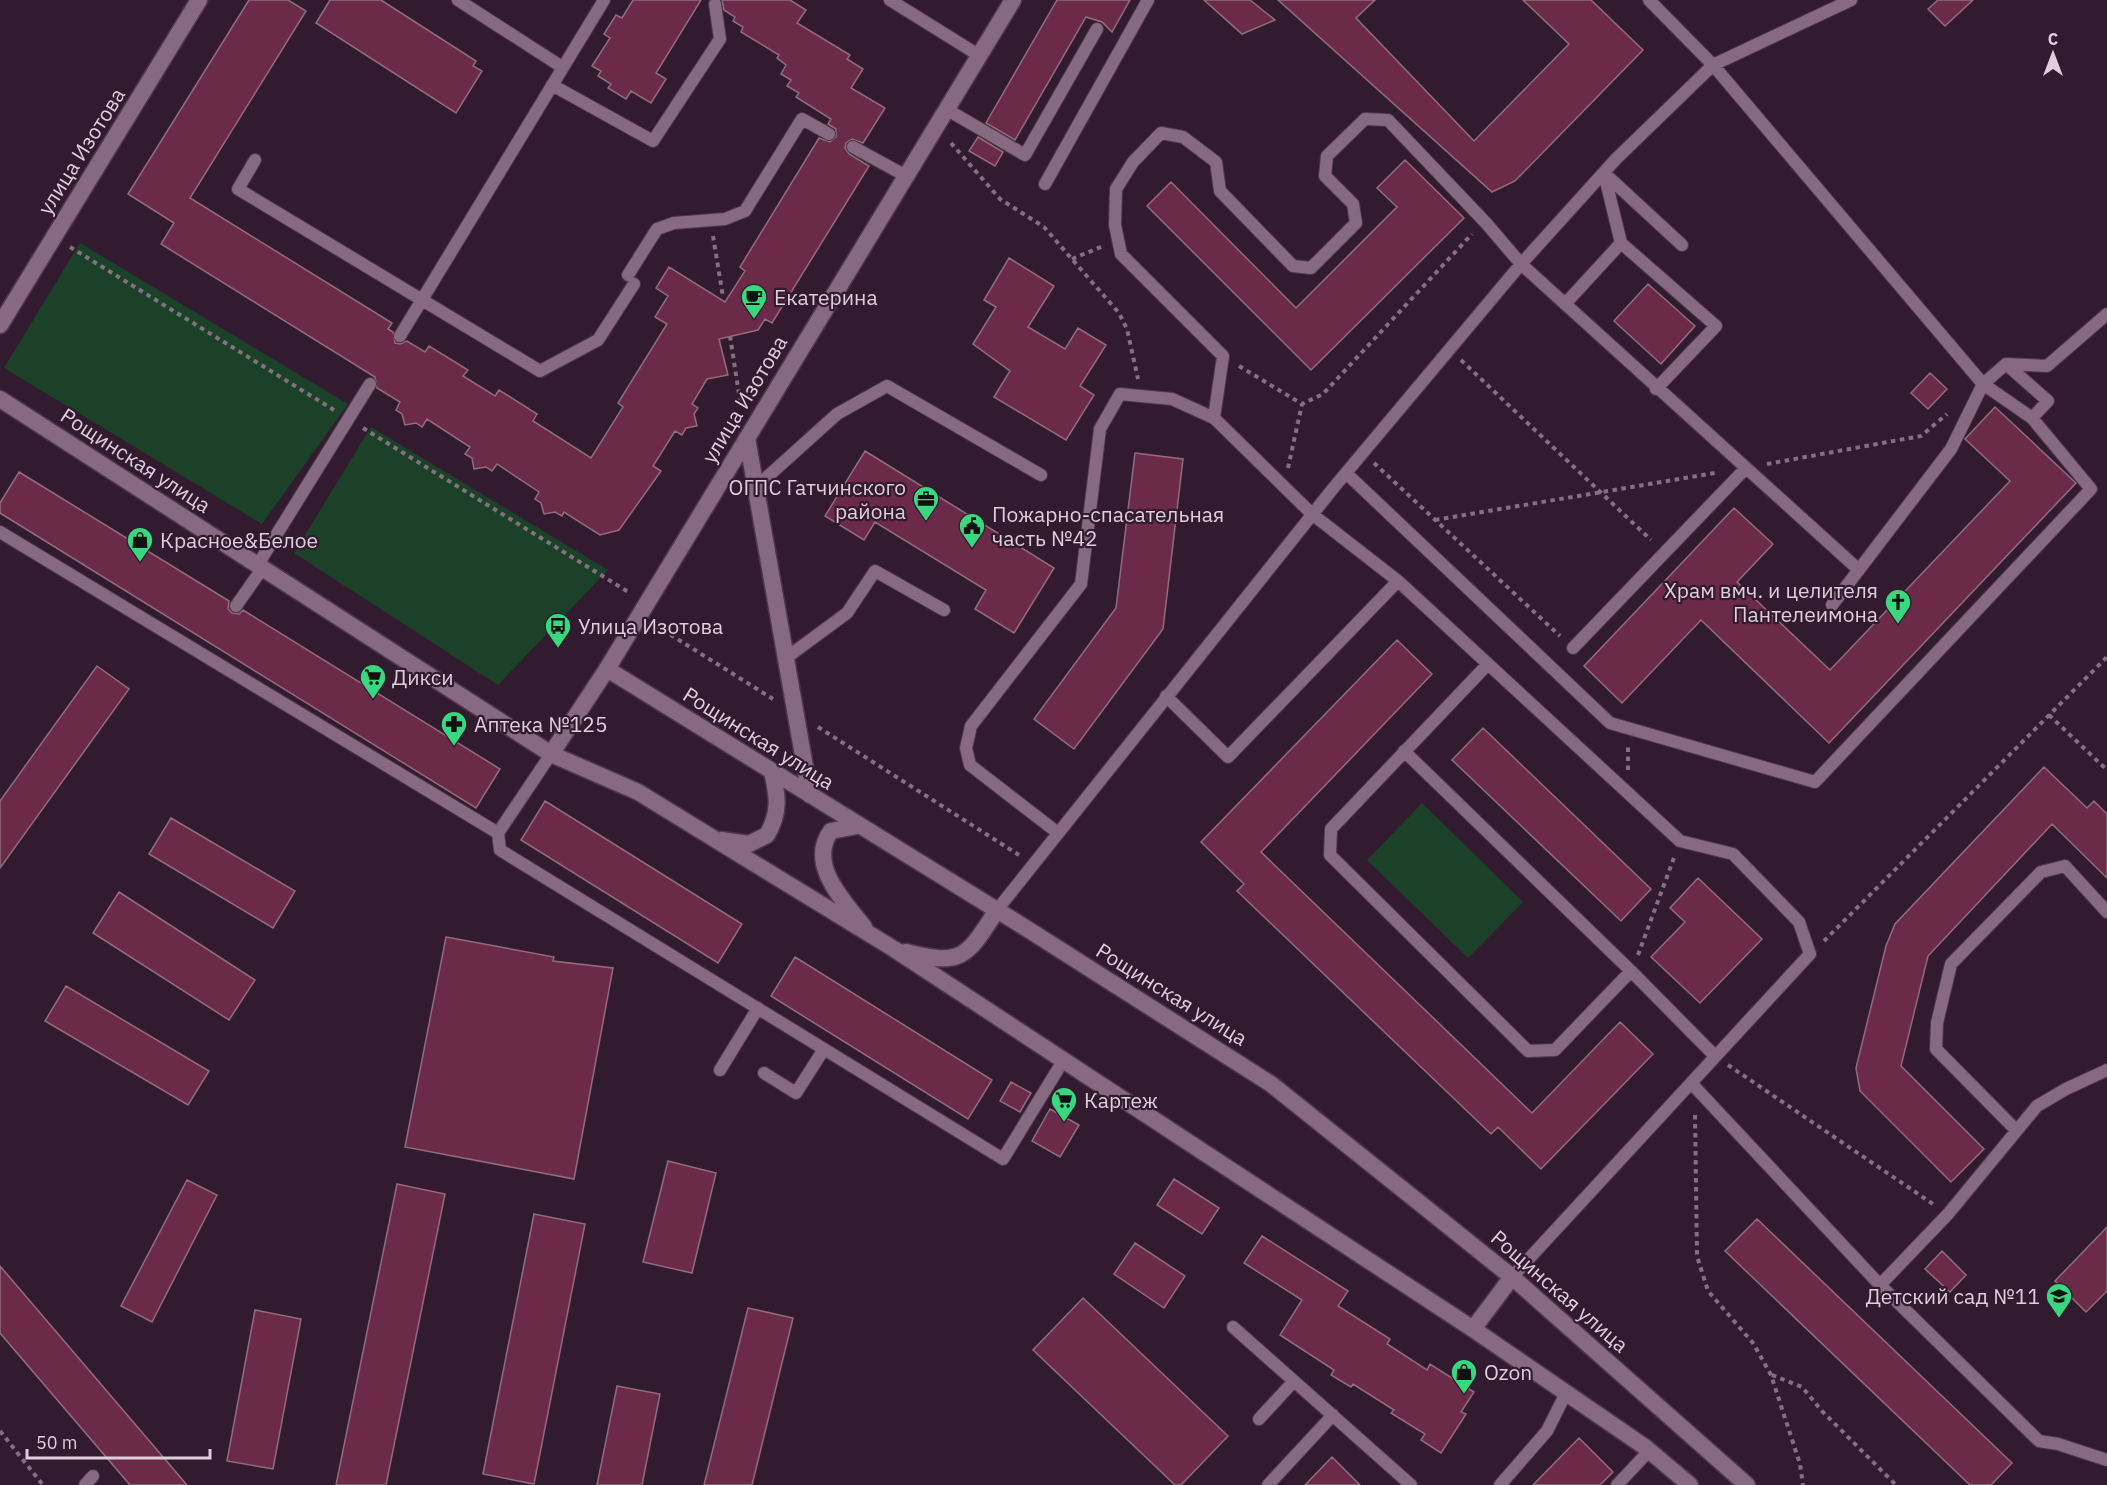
<svg xmlns="http://www.w3.org/2000/svg" width="2107" height="1485" viewBox="0 0 2107 1485" font-family="'IBM Plex Sans',sans-serif">
  <style>
    .green { fill: #1b4129 }
    .building { fill: #6b2b48; stroke: #916d7b; stroke-width: 1.5 }
    .lines { fill: none; stroke-linecap: round; stroke-linejoin: round }
    .service-casing { stroke: #4d394a; stroke-width: 14 }
    .minor-casing { stroke: #4d394a; stroke-width: 19 }
    .tertiary-casing { stroke: #4d394a; stroke-width: 19 }
    .path { stroke: #847080; stroke-width: 4; stroke-dasharray: 4.5 4.5; stroke-linecap: butt }
    .service { stroke: #876a81; stroke-width: 12 }
    .minor { stroke: #876a81; stroke-width: 16 }
    .tertiary { stroke: #876a81; stroke-width: 16 }
    .labels { text-anchor: middle; dominant-baseline: central; stroke-width: 4.5; stroke-linejoin: round; paint-order: stroke }
    .street-label { font-size: 21px; fill: #dfcedb; stroke: #331b2f }
    .poi-label { font-size: 21px; fill: #dfcedb; stroke: #331b2f; text-anchor: start }
  </style>
  <rect width="100%" height="100%" fill="#331b2f"/>
  <!-- green -->
  <path class="green" d="M80,243L348,404L262,524L4,368Z
    M371,427L608,570L498,685L294,553Z
    M1422,803L1523,902L1468,958L1367,860Z"/>
  <!-- building -->
  <path class="building" d="M249,0H288L306,11L190,198L392,323L388,329L393,332L395,343L400,344L407,341L425,352L429,346L468,370L463,376L495,396L499,390L537,414L533,421L591,458L623,407L618,403L667,324L655,317L668,296L656,288L669,267L725,302L745,271L740,267L819,138L830,142L836,137V129L828,124L831,119L796,97L799,93L787,86L791,80L781,74L786,65L777,58L779,55L741,32L743,27L733,21L735,17L724,10L722,0H790L806,10L797,23L850,55L847,59L863,69L851,88L885,108L863,143L852,139L846,143L845,148L849,154L869,166L772,323L765,319L758,330L719,339L728,375L707,379L692,404L698,408L694,414L697,426L686,428L682,435L675,431L653,466L661,471L619,530L600,535L564,512L562,516L555,512L544,514L541,503L535,499L539,492L497,464L492,471L486,467L474,469L472,458L465,454L470,447L427,419L422,427L416,423L405,425L402,414L396,410L400,402L377,388L375,377L161,244L174,223L128,194Z
    M330,0H381L476,61L473,66L482,71L456,113L316,23Z
    M633,0H701L656,73L666,79L651,103L631,91L626,99L608,88L611,84L598,76L601,71L592,66L610,38L604,34L616,15L622,18Z
    M1057,0H1130L1112,32L1102,22L1086,17L1015,140L986,123Z
    M1204,0H1250L1275,20L1242,34Z
    M1278,0H1375L1356,18L1474,141L1569,44L1523,0H1591L1643,50L1515,181L1492,192Z
    M1938,0H1973L1945,26L1928,9Z
    M978,137L1003,152L995,166L969,151Z
    M1405,160L1464,218L1311,370L1147,206L1171,182L1296,308L1397,207L1377,188Z
    M1009,258L1054,286L1028,327L1065,349L1078,328L1106,345L1080,386L1094,395L1066,440L994,397L1010,371L973,344L996,307L984,300Z
    M1648,284L1695,326L1661,364L1614,321Z
    M1930,373L1947,389L1928,409L1911,393Z
    M1995,407L2076,483L1829,743L1701,620L1622,703L1584,666L1734,508L1773,544L1737,582L1830,670L2010,481L1965,439Z
    M865,451L1054,568L1014,633L975,609L986,590L875,522L864,540L825,516Z
    M1135,453L1183,459L1163,629L1074,749L1034,719L1116,608Z
    M19,472L229,601L228,609L232,613L239,614L243,610L500,769L476,808L0,513V503Z
    M1397,640L1432,674L1261,852L1532,1113L1620,1022L1653,1054L1541,1169L1498,1127L1491,1134L1237,891L1244,884L1201,842Z
    M97,666L129,689L0,868V801Z
    M1483,728L1651,889L1621,921L1452,760Z
    M2044,767L2087,808L2094,801L2107,814V878L2052,824L1928,956L1901,1066L1984,1149L1951,1182L1860,1091L1856,1068L1886,946L1895,924Z
    M545,801L742,924L718,963L521,840Z
    M171,818L295,891L273,928L149,854Z
    M1698,878L1762,939L1700,1003L1651,957L1685,922L1670,908Z
    M119,892L255,980L229,1020L93,933Z
    M446,937L554,957L553,961L613,968L574,1179L405,1147Z
    M795,957L992,1080L968,1119L771,996Z
    M66,986L209,1071L188,1105L45,1021Z
    M1011,1082L1031,1093L1020,1112L1000,1101Z
    M1050,1109L1079,1125L1060,1157L1032,1141Z
    M668,1161L716,1173L692,1273L643,1262Z
    M1174,1179L1219,1208L1202,1234L1157,1205Z
    M187,1180L217,1195L152,1322L121,1306Z
    M397,1184L445,1194L386,1485H336Z
    M534,1214L585,1224L534,1484L483,1474Z
    M1757,1219L2012,1463L1991,1485H1970L1725,1251Z
    M2107,1227V1291L2086,1312L2055,1281Z
    M1262,1236L1348,1291L1338,1306L1390,1339L1387,1344L1427,1370L1430,1364L1474,1392L1461,1412L1466,1414L1441,1453L1421,1440L1425,1434L1391,1413L1394,1410L1353,1384L1351,1387L1331,1375L1334,1370L1280,1335L1302,1300L1244,1263Z
    M1135,1243L1185,1276L1164,1308L1114,1274Z
    M1942,1251L1966,1275L1950,1292L1925,1269Z
    M0,1266L187,1485H130L0,1333Z
    M1083,1298L1228,1436L1181,1485H1175L1033,1350Z
    M748,1308L793,1318L752,1485H704Z
    M255,1310L301,1319L273,1469L227,1461Z
    M617,1386L660,1394L642,1485H597Z
    M1579,1438L1613,1472L1600,1485H1533Z
    M1332,1457L1360,1485H1305Z"/>
  <g class="lines">
    <!-- service casing -->
    <g class="service-casing">
      <path id="service" d="M458,0L562,67
        M890,0L980,56
        M1649,0L1713,65L1851,0
        M552,85L653,141L720,39L715,4
        M946,109L1025,155L1097,29
        M853,147L906,176
        M255,160L238,189L540,371L598,340L634,284
        M1604,173L1682,245
        M1604,173L1621,243
        M1045,184L1148,0
        M628,275L657,229L674,223L725,219L745,211L802,119L829,134
        M1565,304L1621,243L1716,326L1656,389
        M400,336L604,0
        M2006,364L2048,401L2032,418L1983,384L2006,364L2047,366L2107,314
        M1214,418L1223,356L1121,254L1115,225L1116,189L1133,162L1161,133L1183,137L1216,162L1220,191L1293,266L1311,268L1356,223L1353,204L1325,176L1327,156L1365,119L1388,120L1486,223L1521,264L1859,570
        M1346,473L1610,723L1815,782L2091,489L2032,418
        M755,488L837,414L887,386L1041,475
        M0,532L498,833
        M257,566L370,384
        M236,606L262,569
        M1573,648L1746,468
        M786,658L847,613L875,571L944,610
        M1488,664L1331,829L1330,855L1528,1051L1555,1050L1631,971L1715,1056
        M1166,696L1228,757L1398,581
        M1404,751L1631,971
        M551,754L498,833L500,850L1003,1159L1063,1061
        M1058,833L970,765L966,748L971,726L1081,584L1100,429L1120,394L1172,399L1214,418L1312,514L1398,581L1680,841L1733,854L1799,922L1810,954L1512,1277
        M997,910L1335,486L1521,264L1616,159L1713,65L1983,384L1951,449L1832,605
        M720,1070L758,1008
        M764,1073L796,1093L824,1049
        M1692,1084L1880,1285L2039,1441L2058,1444L2107,1460
        M2016,1130L1936,1049L1937,1023L1951,964L2041,872L2065,866L2107,912
        M1880,1285L1948,1214L2037,1106L2066,1089L2107,1070
        M1233,1327L1411,1485
        M1259,1419L1294,1381
        M85,1485L93,1476
        M1268,1485L1333,1415
        M1500,1485L1547,1431L1566,1393
        M1617,1485L1649,1451"/>
    </g>
    <!-- minor casing -->
    <g class="minor-casing">
      <path id="minor" d="M0,325L199,0
        M747,438L810,795
        M607,669L1013,0"/>
    </g>
    <!-- tertiary casing -->
    <g class="tertiary-casing">
      <path id="tertiary" d="M0,399L551,754L638,792L894,949L1473,1329L1645,1447L1690,1485
        M551,754L607,669L1029,930L1271,1084L1512,1277L1747,1485
        M857,826L831,831C807,864 843,900 864,927
        M721,840L749,844L767,835C780,813 778,796 772,772
        M906,952C963,967 967,956 997,910
        M1473,1329L1512,1277"/>
    </g>
    <!-- path -->
    <path class="path" d="M951,143L1000,199L1044,227L1119,313L1127,329L1138,379
      M713,236L723,297
      M70,247L334,410
      M1072,259L1103,246
      M730,336L741,407
      M1461,360L1651,540
      M1239,366L1302,404L1323,394L1472,234
      M363,428L630,593
      M1374,463L1560,636
      M1767,464L1921,436L1947,414
      M1288,468L1302,404
      M1435,520L1715,473
      M655,625L773,699
      M2049,715L2107,770
      M818,727L1019,855
      M1628,770V747
      M1824,941L2107,657
      M1638,955L1675,855
      M1728,1065L1933,1204
      M1695,1115L1697,1256L1708,1291L1753,1343L1771,1375L1800,1464L1803,1485
      M1772,1375L1802,1387L1822,1411L1896,1485
      M0,1431L43,1485"/>
    <!-- service -->
    <use href="#service" class="service"/>
    <!-- minor -->
    <use href="#minor" class="minor"/>
    <!-- tertiary -->
    <use href="#tertiary" class="tertiary"/>
  </g>
  <!-- icons -->
  <defs>
    <g id="cafe-pin" transform="scale(1.35)"><path d="M0 17L-7.5 6A9.5 9.5 0 1 1 7.5 6Z" fill="#37d880" stroke="#331b2f"/><path d="M-5.5-4.5H6V0H3Q3 3.5 0 3.5H-2.5Q-5.5 3.5-5.5 0ZM3-3.2v2h1.7v-2ZM-6 4.5H4V6H-6Z" fill="#111"/></g>
    <g id="office-pin" transform="scale(1.35)"><path d="M0 17L-7.5 6A9.5 9.5 0 1 1 7.5 6Z" fill="#37d880" stroke="#331b2f"/><path d="M-6-3h4V-5.5h4V-3h4V5H-6ZM-1-4.5V-3h2v-1.5ZM-6 0V1H6V0Z" fill="#111"/></g>
    <g id="civic-pin" transform="scale(1.35)"><path d="M0 17L-7.5 6A9.5 9.5 0 1 1 7.5 6Z" fill="#37d880" stroke="#331b2f"/><path d="M-.6-6.5H3V-4.5H.6V-3L4-1V1h2V6H-6V1h2V-1L-.6-3ZM-1.2 2.5V6h2.4V2.5Z" fill="#111"/></g>
    <g id="shop-pin" transform="scale(1.35)"><path d="M0 17L-7.5 6A9.5 9.5 0 1 1 7.5 6Z" fill="#37d880" stroke="#331b2f"/><path d="M-5-2.5h2.3a2.7 3.5 0 0 1 5.4 0H5L5.5 6h-11ZM-1.5-2.5h3a1.5 2.3 0 0 0-3 0Z" fill="#111"/></g>
    <g id="church-pin" transform="scale(1.35)"><path d="M0 17L-7.5 6A9.5 9.5 0 1 1 7.5 6Z" fill="#37d880" stroke="#331b2f"/><path d="M-1.2-6h2.4v3.5h3.3v2.4h-3.3V6h-2.4V-.1h-3.3v-2.4h3.3Z" fill="#111"/></g>
    <g id="bus-pin" transform="scale(1.35)"><path d="M0 17L-7.5 6A9.5 9.5 0 1 1 7.5 6Z" fill="#37d880" stroke="#331b2f"/><path d="M-5-6H5V4H4V6H2V4H-2V6H-4V4H-5ZM-3.5-4V0h7V-4ZM-3.5 1.2v1.5H-2V1.2ZM2 1.2v1.5H3.5V1.2Z" fill="#111"/></g>
    <g id="supermarket-pin" transform="scale(1.35)"><path d="M0 17L-7.5 6A9.5 9.5 0 1 1 7.5 6Z" fill="#37d880" stroke="#331b2f"/><path d="M-6-5.5h2.5l.6 2H6L4.5 2H-2.5L-4.4-4H-6ZM-1.5 3.2a1.3 1.3 0 1 0 .1 0ZM3 3.2a1.3 1.3 0 1 0 .1 0Z" fill="#111"/></g>
    <g id="pharmacy-pin" transform="scale(1.35)"><path d="M0 17L-7.5 6A9.5 9.5 0 1 1 7.5 6Z" fill="#37d880" stroke="#331b2f"/><path d="M-2-6h4v4h4v4h-4v4h-4v-4h-4v-4h4Z" fill="#111"/></g>
    <g id="school-pin" transform="scale(1.35)"><path d="M0 17L-7.5 6A9.5 9.5 0 1 1 7.5 6Z" fill="#37d880" stroke="#331b2f"/><path d="M0-5L7-2L0 1L-7-2ZM-4 1L0 2.5L4 1V4Q0 6-4 4Z" fill="#111"/></g>
  </defs>
  <g fill-rule="evenodd">
    <use href="#cafe-pin" x="754" y="297"/>
    <use href="#office-pin" x="926" y="499"/>
    <use href="#civic-pin" x="972" y="526"/>
    <use href="#shop-pin" x="140" y="540"/>
    <use href="#church-pin" x="1898" y="602"/>
    <use href="#bus-pin" x="558" y="626"/>
    <use href="#supermarket-pin" x="373" y="677"/>
    <use href="#pharmacy-pin" x="454" y="724"/>
    <use href="#supermarket-pin" x="1064" y="1100"/>
    <use href="#school-pin" x="2059" y="1296"/>
    <use href="#shop-pin" x="1464" y="1372"/>
  </g>
  <g class="labels">
    <!-- street labels -->
    <g class="street-label">
      <text transform="translate(81 151) rotate(-58)">улица Изотова</text>
      <text transform="translate(744 399) rotate(-59)">улица Изотова</text>
      <text transform="translate(136 460) rotate(33)">Рощинская улица</text>
      <text transform="translate(759 738) rotate(32)">Рощинская улица</text>
      <text transform="translate(1172 994) rotate(32)">Рощинская улица</text>
      <text transform="translate(1560 1291) rotate(41)">Рощинская улица</text>
    </g>
    <!-- poi labels -->
    <g class="poi-label">
      <text x="774" y="297">Екатерина</text>
      <text x="906" y="487" text-anchor="end">ОГПС Гатчинского<tspan x="906" dy="24">района</tspan></text>
      <text x="992" y="514">Пожарно-спасательная<tspan x="992" dy="24">часть №42</tspan></text>
      <text x="160" y="540">Красное&amp;Белое</text>
      <text x="1878" y="590" text-anchor="end">Храм вмч. и целителя<tspan x="1878" dy="24">Пантелеимона</tspan></text>
      <text x="578" y="626">Улица Изотова</text>
      <text x="392" y="677">Дикси</text>
      <text x="474" y="724">Аптека №125</text>
      <text x="1084" y="1100">Картеж</text>
      <text x="2040" y="1296" text-anchor="end">Детский сад №11</text>
      <text x="1484" y="1372">Ozon</text>
    </g>
  </g>
  <!-- north arrow -->
  <g transform="translate(2053 54)" stroke="#331b2f" stroke-width="4.5" paint-order="stroke">
  <path d="M0-4.5L10 22L0 15L-10 22Z" fill="#dfcedb"/>
  <text y="-9" font-size="16" font-weight="bold" text-anchor="middle" fill="#dfcedb">С</text>
  </g>
  <!-- scale -->
  <path d="M27 1449v9h183v-9" fill="none" stroke="#dfcedb" stroke-width="3"/>
  <text x="36" y="1449" font-size="18" fill="#dfcedb" stroke="#331b2f" stroke-width="4.5" paint-order="stroke">50 m</text>
</svg>
